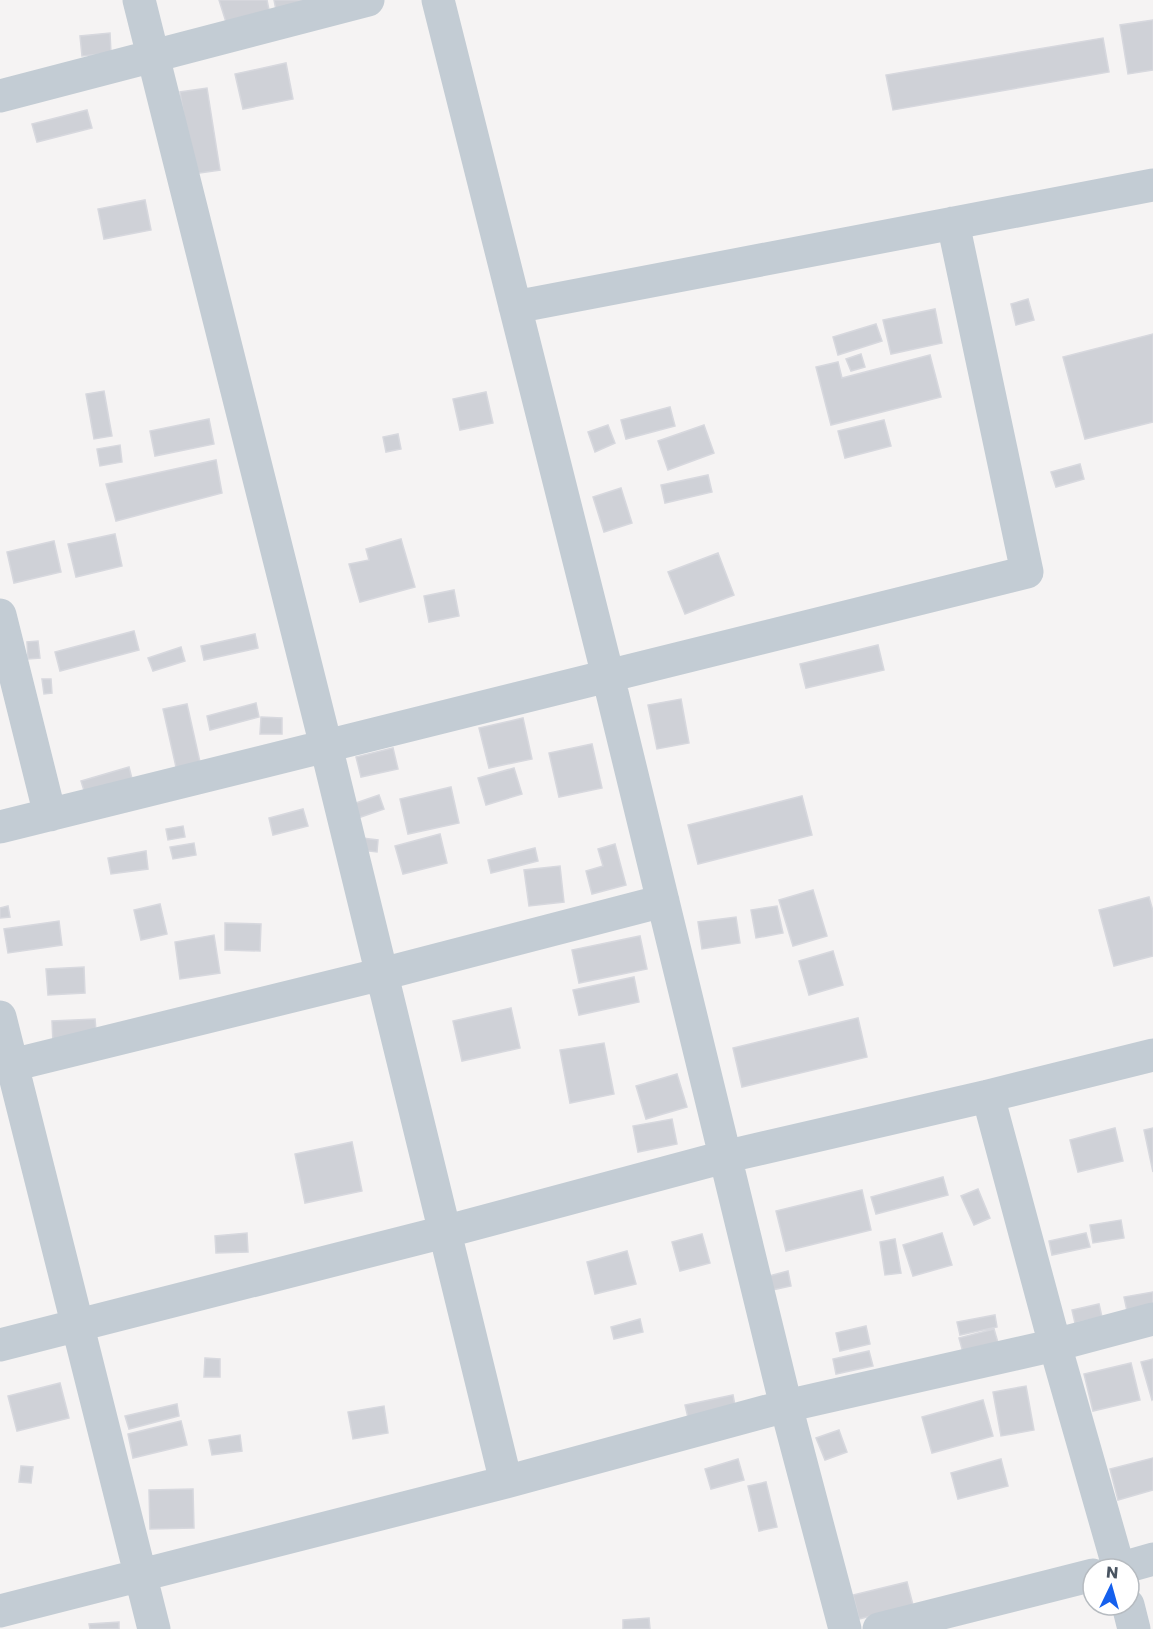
<svg xmlns="http://www.w3.org/2000/svg" width="1153" height="1629" viewBox="0 0 1153 1629" font-family="Poppins,sans-serif">
  <style>
    .building { fill: #cfd1d7; stroke: #d7d8de; stroke-width: 1.5 }
    .lines { fill: none; stroke-linecap: round; stroke-linejoin: round }
    .minor { stroke: #c3ccd4; stroke-width: 33 }
  </style>
  <rect width="100%" height="100%" fill="#f5f3f3"/>
  <!-- building -->
  <path class="building" d="M219,0H267L269,10L226,22Z
    M274,0H327L276,10Z
    M1153,20V70L1128,74L1120,25Z
    M110,33L111,53L82,56L80,36Z
    M1103,38L1109,72L893,110L886,75Z
    M286,63L293,99L243,109L235,74Z
    M207,88L220,170L193,174L180,92Z
    M87,110L92,128L37,142L32,124Z
    M145,200L151,230L104,239L98,209Z
    M1028,299L1034,320L1016,325L1011,304Z
    M935,309L942,343L891,354L883,320Z
    M876,324L882,341L838,355L833,337Z
    M1153,334V422L1085,439L1063,357Z
    M861,354L865,367L851,371L846,359Z
    M930,355L941,397L831,425L816,367L838,362L842,378Z
    M104,391L112,436L94,439L86,394Z
    M486,392L493,423L460,430L453,399Z
    M670,407L675,426L626,439L621,420Z
    M209,419L214,444L155,456L150,431Z
    M884,420L891,446L845,458L838,431Z
    M608,425L615,443L595,452L588,432Z
    M704,425L714,453L668,470L658,441Z
    M398,434L401,449L386,452L383,437Z
    M120,445L122,462L100,466L97,449Z
    M216,460L222,493L116,521L106,484Z
    M1080,464L1084,479L1056,487L1051,472Z
    M708,475L712,492L665,503L661,485Z
    M621,488L632,523L604,532L593,497Z
    M115,534L122,566L76,577L68,544Z
    M401,539L415,587L360,602L349,564L369,560L366,549Z
    M54,541L61,572L14,583L7,552Z
    M718,553L734,595L685,614L668,572Z
    M454,590L459,616L429,622L424,596Z
    M134,631L139,650L60,671L55,652Z
    M255,634L258,648L204,660L201,646Z
    M38,641L40,658L28,659L27,642Z
    M878,645L884,670L806,688L800,664Z
    M181,647L185,661L153,671L148,658Z
    M42,679H51L52,693L44,694Z
    M681,699L689,743L657,749L648,705Z
    M256,703L259,717L210,730L207,716Z
    M187,704L202,771L178,776L163,709Z
    M261,717L282,718V734H260Z
    M523,718L532,759L489,768L479,728Z
    M592,744L602,788L559,797L549,753Z
    M393,748L398,769L361,777L356,757Z
    M129,767L135,790L88,803L81,781Z
    M514,768L522,794L486,805L478,778Z
    M451,787L459,823L408,834L400,799Z
    M379,795L384,809L358,818L353,804Z
    M802,796L812,835L698,864L688,825Z
    M303,809L308,826L273,835L269,818Z
    M183,826L185,837L168,840L166,829Z
    M440,834L447,863L403,874L395,846Z
    M362,838L378,840L377,852L361,850Z
    M194,843L196,855L173,859L170,847Z
    M615,844L626,885L592,894L586,871L603,866L598,849Z
    M535,848L538,861L491,873L488,860Z
    M146,851L148,869L111,874L108,858Z
    M560,866L564,902L529,906L524,870Z
    M813,890L827,936L793,946L779,900Z
    M1149,897L1153,911V956L1114,966L1099,910Z
    M160,904L167,934L141,940L134,910Z
    M8,906L10,917L0,918V908Z
    M777,906L783,933L756,938L751,910Z
    M736,917L740,943L702,949L698,922Z
    M59,921L62,945L8,953L4,929Z
    M225,923L261,924L260,951L225,950Z
    M214,935L220,973L180,979L175,942Z
    M640,936L647,969L579,983L572,950Z
    M833,951L843,985L809,995L799,961Z
    M84,967L85,993L48,995L46,969Z
    M634,977L639,1002L579,1015L573,990Z
    M511,1008L520,1048L462,1061L453,1021Z
    M858,1018L867,1057L742,1087L733,1048Z
    M95,1019L97,1042L53,1044L52,1021Z
    M604,1043L614,1094L570,1103L560,1050Z
    M677,1074L687,1107L646,1119L636,1086Z
    M672,1119L677,1144L638,1152L633,1126Z
    M1115,1128L1123,1161L1078,1172L1070,1140Z
    M1153,1128V1172L1144,1130Z
    M352,1142L362,1191L305,1203L295,1154Z
    M943,1177L948,1195L876,1214L871,1197Z
    M978,1189L990,1218L974,1225L961,1196Z
    M862,1190L871,1230L786,1251L776,1211Z
    M1121,1220L1124,1238L1093,1243L1090,1225Z
    M247,1233L248,1252L216,1253L215,1236Z
    M942,1233L952,1265L913,1276L903,1245Z
    M1086,1233L1090,1247L1052,1255L1049,1241Z
    M702,1234L710,1263L680,1271L672,1242Z
    M895,1239L901,1273L885,1275L880,1242Z
    M627,1251L636,1284L595,1294L587,1262Z
    M788,1271L791,1286L772,1290L769,1276Z
    M1153,1292V1307L1127,1311L1124,1297Z
    M1099,1304L1102,1317L1075,1323L1072,1310Z
    M995,1315L997,1327L960,1335L957,1322Z
    M640,1319L643,1332L614,1339L611,1327Z
    M866,1326L870,1344L840,1351L836,1333Z
    M994,1329L999,1346L964,1356L959,1338Z
    M869,1351L873,1366L836,1374L833,1359Z
    M205,1358L220,1359V1377H204Z
    M1153,1359V1399L1152,1400L1141,1362Z
    M1131,1363L1140,1400L1093,1411L1084,1374Z
    M60,1383L69,1418L17,1431L8,1396Z
    M1026,1386L1034,1430L1001,1436L993,1392Z
    M733,1395L737,1416L690,1426L685,1405Z
    M983,1400L993,1436L932,1453L922,1417Z
    M177,1404L179,1416L129,1429L125,1416Z
    M384,1406L388,1433L353,1439L348,1412Z
    M181,1421L187,1445L133,1458L128,1434Z
    M839,1430L847,1452L825,1460L816,1438Z
    M240,1435L242,1451L212,1455L209,1440Z
    M1153,1458V1490L1118,1500L1110,1469Z
    M738,1459L744,1480L711,1489L705,1469Z
    M1001,1459L1008,1486L958,1499L951,1473Z
    M21,1466L33,1467L31,1483L19,1482Z
    M766,1482L777,1527L759,1531L748,1486Z
    M193,1489L194,1528L150,1529L149,1490Z
    M907,1582L913,1605L859,1619L853,1595Z
    M649,1618L650,1629H623V1620Z
    M119,1622V1629H90L89,1624Z"/>
  <g class="lines">
    <!-- minor -->
    <path class="minor" d="M139,0L326,746L506,1482
      M438,0L608,676L786,1406L845,1629
      M0,96L368,0
      M515,307L1153,185
      M0,615L50,815
      M0,827L1027,572L953,223
      M0,1017L154,1629
      M0,1068L382,974L663,901
      M988,1096L1055,1345L1119,1569
      M0,1345L444,1232L724,1157L988,1096L1153,1055
      M1118,1569L1153,1559
      M1128,1605L1134,1629
      M0,1611L506,1482L786,1406L1055,1345L1153,1319
      M879,1629L1093,1575"/>
  </g>
  <!-- north arrow -->
  <g transform="translate(1111 1587) rotate(5)"><circle r="28" fill="#ffffff" stroke="#b6bbc0" stroke-width="1.5"/>
  <path d="M0-4.5L10 22L0 15L-10 22Z" fill="#1560ed"/>
  <text y="-9" font-size="16" font-weight="bold" text-anchor="middle" fill="#495461">N</text>
  </g>
</svg>
